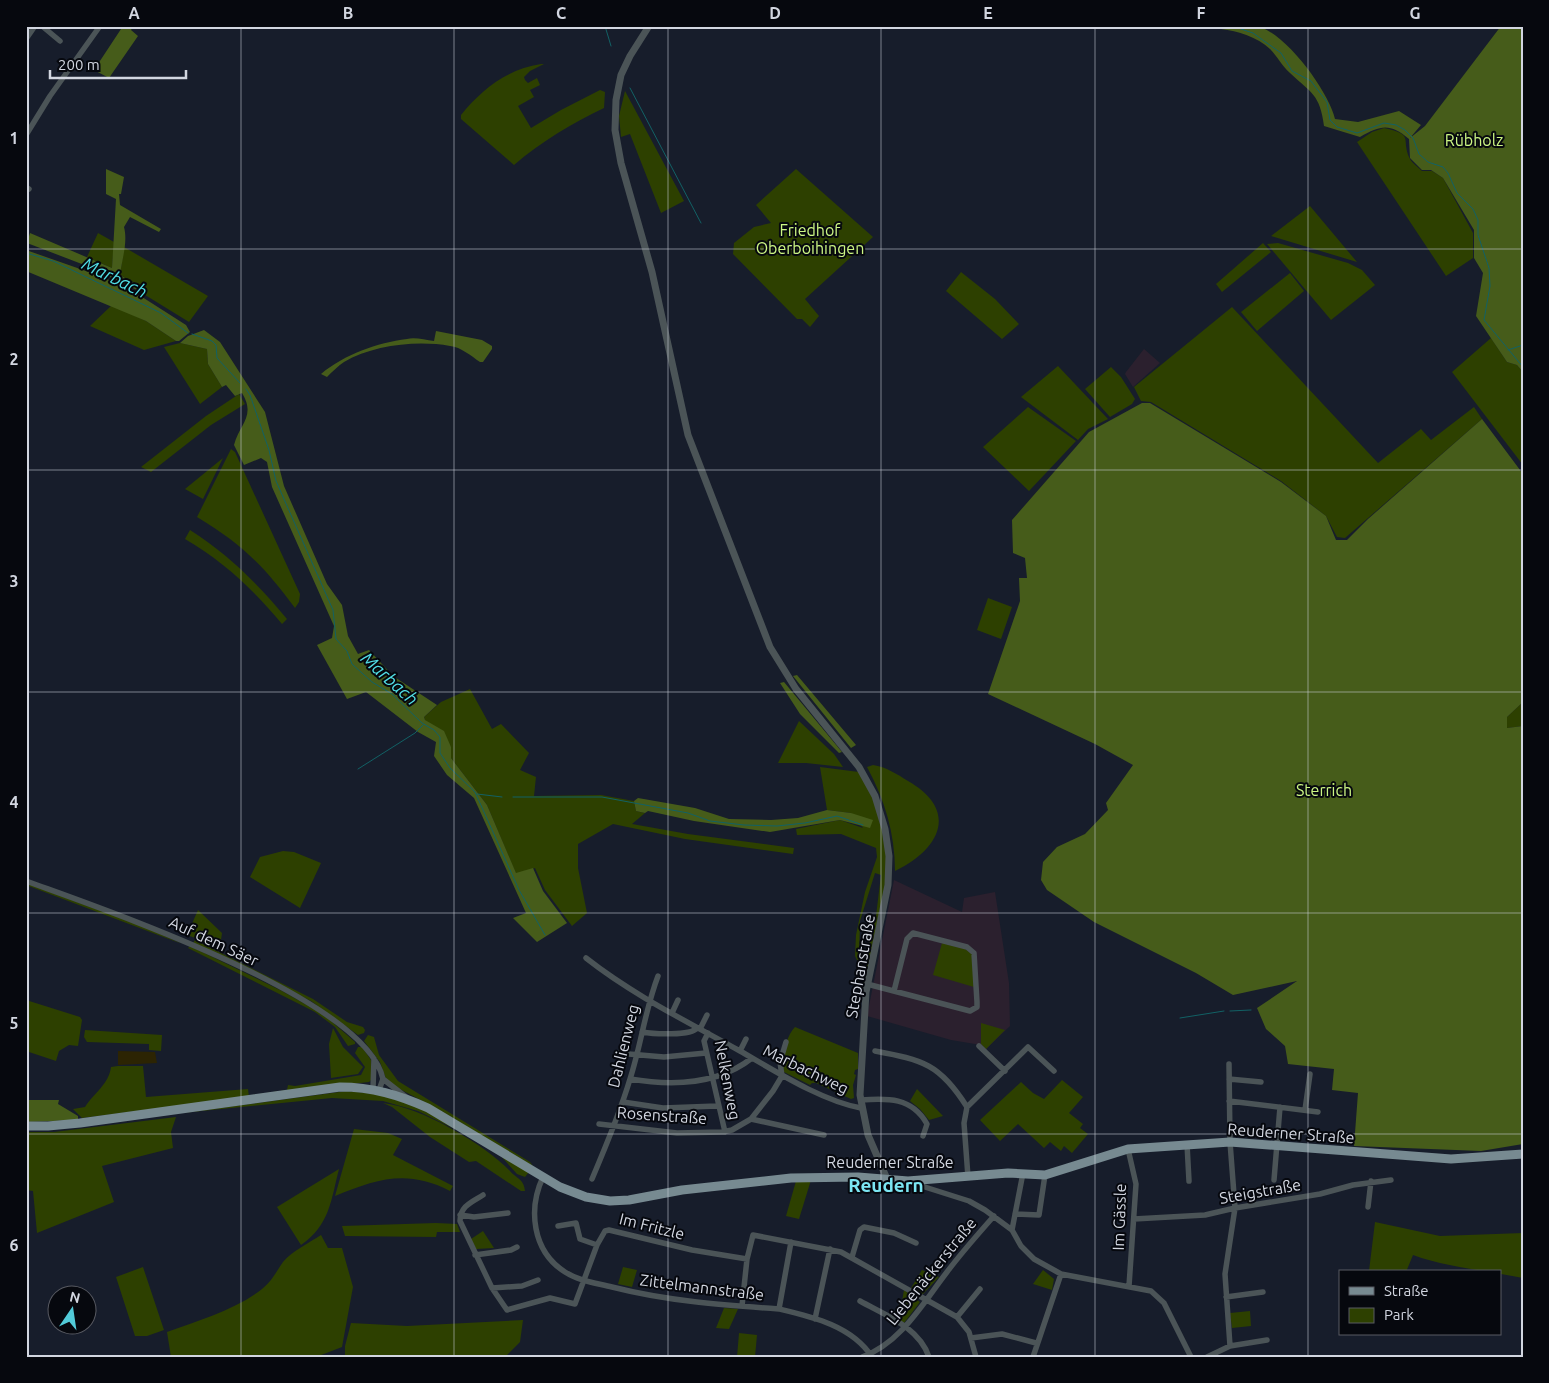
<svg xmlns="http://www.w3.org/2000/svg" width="1549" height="1383" viewBox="0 0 1549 1383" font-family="Ubuntu,sans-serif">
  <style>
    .commercial { fill: #2b202e }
    .green { fill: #2d4000; fill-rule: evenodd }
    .forest { fill: #465c1a }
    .sand { fill: #2c2403 }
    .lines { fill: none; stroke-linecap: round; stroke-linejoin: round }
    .stream { stroke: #126165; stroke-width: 1 }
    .minor { stroke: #4b5457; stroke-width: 5.5 }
    .tertiary { stroke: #4b5457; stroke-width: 7 }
    .primary { stroke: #778a91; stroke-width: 9 }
    .rail { stroke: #9499a4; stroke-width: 1 }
    .grid { fill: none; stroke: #d2d6e0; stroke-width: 1; stroke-opacity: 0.55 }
    .labels { text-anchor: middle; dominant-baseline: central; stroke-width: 4; stroke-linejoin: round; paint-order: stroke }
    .park-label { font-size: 16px; fill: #ccf684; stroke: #06080e }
    .street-label { font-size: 16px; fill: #d2d6e0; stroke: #06080e }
    .water-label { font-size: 18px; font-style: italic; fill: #51dde4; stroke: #06080e }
    .quarter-label { font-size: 19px; font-weight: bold; fill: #7ce6f3; stroke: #06080e }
    .neatline { fill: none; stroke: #d2d6e0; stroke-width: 2 }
    .grid-label { font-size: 16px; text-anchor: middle; font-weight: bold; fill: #d2d6e0 }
  </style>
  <rect width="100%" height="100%" fill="#171d2b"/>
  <!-- commercial -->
  <path class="commercial" d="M1144,349L1160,363L1133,387L1125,374L1126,372Z
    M894,880L962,912L964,898L995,892L1009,983L1010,1026L986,1049L981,1045L951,1040L867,1016Z"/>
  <!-- green -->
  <path class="green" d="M541,64H544L530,71L524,77L525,80L528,83L537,78L540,85L530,90L534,97L518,106L531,128L561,110L600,90L605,92L604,108C571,124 542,141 514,165L461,119V115C481,90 507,69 541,64Z
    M625,91L684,201L661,213L630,134L621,137L619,116Z
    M1384,128C1416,135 1400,139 1410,159C1412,163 1418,167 1422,171H1432L1443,178L1473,233V258L1446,276L1357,142L1372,132Z
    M796,169L873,237L805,299L819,316L810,327L802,319H797L733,254L734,243L754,227L771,223L756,205Z
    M1310,206L1357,262L1271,236Z
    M98,233L114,242L112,268L87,257Z
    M1263,243L1271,252L1222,292L1216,284Z
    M1278,243L1348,263L1362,270L1375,285L1331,320L1267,244Z
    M124,247L208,296L189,322L137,290V284L120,275Z
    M961,272L995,299L1019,324L1002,339L946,291Z
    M1290,273L1304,291L1257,331L1241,312Z
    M112,305L146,321L176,341L144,350L90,326Z
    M1232,307L1378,463L1421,429L1431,440L1474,407L1482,419L1345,538L1337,537L1326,516L1281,481L1151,402L1141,401L1134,387Z
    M1491,338L1507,362L1517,365L1523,372V465L1452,372Z
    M180,343L207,349L208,364L222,387L200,404L164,347Z
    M1058,366L1108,419L1088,429L1078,440L1021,397Z
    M1111,367L1121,377L1135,399L1132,404L1110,417L1085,389Z
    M239,394L245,404L211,425L151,472L141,467L206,416Z
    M1028,407L1076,441L1029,491L983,447Z
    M231,449L235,452L300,594L299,602L295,608C263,565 243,545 197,517Z
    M223,458L203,499L185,489Z
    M190,530C228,554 258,584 287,619L282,624C254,590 223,561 185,539Z
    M988,598L1012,607L1001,639L977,630Z
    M470,689L492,729L501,724L529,753L520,770L536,777L534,796L601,795L634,801L636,811L645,813L632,824L688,834L794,848L793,854L685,839L613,824L578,844V868L587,913L572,926L545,890L535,868L516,874L487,805L451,758V747L425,720L424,717L441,702Z
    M1523,702V726L1507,728V717Z
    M799,721L834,754L843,767L806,763H778Z
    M873,765C886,767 897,774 908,781C959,810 941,849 895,871C895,834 885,800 867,767Z
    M820,767L859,772C865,783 872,795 877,807C900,866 875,930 863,989L855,988L861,968L855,956L856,935L865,892L877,857L876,848L841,834L797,835L796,829L840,820L863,828L851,813L827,810ZM875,873L881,875L876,916L866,957L859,956L860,921Z
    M283,851L294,852L321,863L300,908L250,877L260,857Z
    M26,883L147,928L182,944L26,885Z
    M198,910L222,933L220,947L187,935Z
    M195,940L313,999L347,1022L363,1027L365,1030L364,1033L358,1035L311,1001L193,943Z
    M942,943L965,949L972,954L974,987L933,975Z
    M190,946L282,991L323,1014L355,1042V1044L348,1046L335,1027L315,1012L188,948Z
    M26,1000L80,1017L82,1020L78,1046L69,1045L59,1051L56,1061L26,1051Z
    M981,1023L1005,1030L986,1049L981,1044Z
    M795,1027L858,1053V1069L855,1070L854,1074L856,1075L853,1085L854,1098L851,1099L816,1083H812L810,1085L784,1072C780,1060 786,1036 795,1027Z
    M333,1028L343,1047L363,1067L358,1074L331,1078L329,1044Z
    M85,1030L162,1035L161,1051L149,1050V1044L87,1042L84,1037Z
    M368,1035L374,1037L379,1055L398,1081L530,1162L533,1166L436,1108L392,1085L386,1079L380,1062L364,1041Z
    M358,1047H362L371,1060V1080L369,1082L253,1095L287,1090L288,1085L295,1086L361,1075L365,1067L355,1053Z
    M118,1066H143L146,1097L248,1089L249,1097L82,1118L73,1109L85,1107C94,1093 109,1084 111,1067Z
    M1062,1080L1083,1097L1069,1113L1083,1124L1080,1128L1088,1134L1072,1153L1064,1146L1061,1151L1050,1142L1044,1148L1018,1124L1000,1141L980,1120L1021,1082L1033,1093L1044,1099Z
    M917,1089L943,1116L929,1120L920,1109L910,1101Z
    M347,1091L377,1094L419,1107L529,1172L525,1177L517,1174L501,1156L457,1130L418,1111L383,1101L332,1098L182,1113Z
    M383,1103C421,1107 484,1144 510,1171C517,1179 524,1179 525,1191H521L476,1161L469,1162L430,1137L392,1107Z
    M176,1117L171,1132L173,1148L102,1166L114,1202L37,1233L33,1191L26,1190V1132H54Z
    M354,1129L388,1133L402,1139L393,1155L453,1186L450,1191C407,1169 377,1179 335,1196Z
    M339,1169C331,1200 330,1225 301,1245L277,1207Z
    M811,1180L799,1219L786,1216L796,1181Z
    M1375,1222L1440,1236L1523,1233V1278C1490,1271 1445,1267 1413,1255L1406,1272L1369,1271Z
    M436,1223L457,1224L460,1232H437L436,1237L345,1236L342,1226Z
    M483,1231L494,1248L476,1249L471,1239Z
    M321,1235L328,1248H342L353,1287L342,1347L316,1357H171L167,1332C199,1320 235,1310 262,1289C272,1281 276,1272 283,1262C292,1251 309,1243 321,1235Z
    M143,1267L164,1330L147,1336H135L116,1277Z
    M623,1267L637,1270L632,1287L618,1284Z
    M922,1270L939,1277L923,1294L911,1288Z
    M1043,1270L1054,1279L1052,1290L1033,1284Z
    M904,1290L920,1302L904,1323L891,1316L902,1301Z
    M724,1308L738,1309L729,1329L716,1328Z
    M1250,1311L1251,1326L1232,1328L1230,1313Z
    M523,1320L520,1342L507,1355L345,1357V1346L351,1323L407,1326Z
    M739,1333L757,1335L755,1357H737Z"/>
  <!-- forest -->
  <path class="forest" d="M123,26H133L131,30L138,36L109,78L94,70Z
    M1222,26C1232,26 1246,24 1257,26C1286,33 1329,92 1335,119L1358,122L1399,111L1421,125L1410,138L1425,126L1501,26H1523V372L1517,365L1507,362L1476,316L1483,273L1474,258V230L1443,178L1431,170H1422L1410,158L1409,139C1390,123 1381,125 1360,137L1324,126C1320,94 1311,93 1290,73C1282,66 1277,56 1270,49C1257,37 1238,31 1221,29Z
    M106,169L124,177L121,194H119L120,205L161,229L159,232L130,217L124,227C128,242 122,259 120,275L137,285V290L87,266L27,243L30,233L112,268L116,199L106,194Z
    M26,250L103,277L139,295L186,325L190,332L179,341H176L146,321L26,271Z
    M204,330L220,342L265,412L284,486L327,584L342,605L348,636L358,654L369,650L393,676L437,705L424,717L425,720L444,731L451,747V758L487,805L516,873L533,868L543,891L567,923L537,942L513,918L526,913L474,798L447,775L434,756L436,742L418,732L366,692L347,699L317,645L332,638L334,626L272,487L267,462L261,458L244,465L234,445C240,423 256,416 242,393L235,396L226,385L222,387L208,364L207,349L180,343L188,336Z
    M436,331L482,340L492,346V349L483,362H480C471,356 461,347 450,346C417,340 373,345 344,362C338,366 332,372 327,377L321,374C345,354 377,343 407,339C415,337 425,340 434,341Z
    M1142,403H1150L1281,482L1326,516L1336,540H1347L1368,519L1482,419L1523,474V702L1507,717V728L1523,726V1144L1481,1151L1354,1146L1358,1093L1332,1090L1334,1069L1288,1064L1285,1046L1266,1029L1257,1008L1297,981L1233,995L1196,973L1094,922L1047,890L1041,880L1043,862L1057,847L1085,834L1108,810L1106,803L1133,765L1095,744L988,694L1020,601L1019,578H1027L1025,558L1013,553L1012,520L1089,432Z
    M797,675L856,745L851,748L793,676Z
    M784,682L842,752L839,753L800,714L780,683Z
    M638,798L695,808L729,819L771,820L798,818L827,810L851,813L873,820L870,828L840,820L770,832L694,821L648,811L645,813L636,811L634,801Z
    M26,1100H59L58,1104L78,1116V1120L26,1122Z"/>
  <!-- sand -->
  <path class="sand" d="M118,1051L155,1052L157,1063L118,1065Z"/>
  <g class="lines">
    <!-- stream -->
    <path class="stream" d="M605,26L611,46
      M1232,26L1253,33L1264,41L1281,53L1292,71L1311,81L1327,102L1330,120L1337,127L1357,133L1384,123L1396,125L1405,130L1413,138L1419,154L1428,162L1443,167L1448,173L1457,193L1473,209L1478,220V235L1489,268L1490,286L1484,320L1523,367
      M630,88L701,223
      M26,253L53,261L161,313L188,333
      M192,334L212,341L216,345L217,358L240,383
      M1508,350L1523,345
      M246,389L250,395L269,450L276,481L333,610L336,639L347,651L352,664L372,682L392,694L422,723L434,730L440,737V753L450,768L475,792L519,890L545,935
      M358,769L415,733L423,725
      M477,794L502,797
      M513,797H602L688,813L710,821L744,825L777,826L805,823L837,816L863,825
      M1230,1011L1251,1010
      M1180,1018L1224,1011"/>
    <!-- minor -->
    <path class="minor" d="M42,26L60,41
      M26,39L35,26
      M26,135L50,96L100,26
      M26,187L29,189
      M26,881C102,909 366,998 383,1079L379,1090
      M586,958C633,995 688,1022 740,1051C775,1071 822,1101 861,1108
      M867,984L970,1011L977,1007V1002L974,953L967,947L913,933L907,939L894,991
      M672,1013L678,1000
      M700,1029L707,1015
      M642,1032C653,1034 691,1036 697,1028
      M708,1033L704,1041L725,1132
      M979,1046L1005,1071
      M740,1051L746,1039
      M875,1051C923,1060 940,1064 967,1107
      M617,1053L664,1057L706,1053
      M1229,1064L1230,1142L1235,1208L1225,1274L1230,1346
      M383,1079L406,1097
      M630,1079C672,1086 718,1085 752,1058
      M1229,1079L1261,1082
      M373,1089L374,1059
      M861,1100C887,1098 912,1097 927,1124L923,1136
      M1229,1101L1318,1112
      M623,1102L663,1108L717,1106
      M1305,1110L1310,1074
      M751,1119L824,1135
      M599,1124L677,1133L722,1132L732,1130L751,1119L773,1091L782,1076L780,1062L786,1042
      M1187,1144L1189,1181
      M1128,1149L1136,1184L1129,1286
      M543,1177C528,1209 532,1251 565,1272C579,1281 596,1283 612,1287C667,1301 722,1305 779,1309C813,1317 852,1326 872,1357
      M968,1177L964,1123L967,1107L1028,1047L1054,1071
      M592,1179C606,1146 620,1113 630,1079C641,1045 645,1010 658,976
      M1274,1180L1280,1107
      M909,1182L969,1201L985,1210L1012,1230L1021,1246L1034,1259L1061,1274L1151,1291L1164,1303L1191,1357
      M483,1195C472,1202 460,1206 460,1221L492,1288L507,1310L550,1298L575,1304L597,1245L605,1231L609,1230L692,1250L747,1259
      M1368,1207L1371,1181
      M1015,1214L1039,1215L1045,1175
      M460,1215L474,1217L508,1213
      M1134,1219L1205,1215L1235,1208L1320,1194L1353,1185L1391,1180
      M558,1226L576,1223L580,1239L597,1245
      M1012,1230L1023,1173
      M475,1255L511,1250L517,1247
      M852,1257L860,1230L864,1227L894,1233L916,1243
      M492,1288L522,1286L538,1280
      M1226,1297L1263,1292
      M860,1301C885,1315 919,1327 929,1357
      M742,1306L747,1259L753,1235L841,1252L957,1317L969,1332L976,1357
      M779,1309L791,1242
      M957,1317L980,1289
      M815,1319L830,1249
      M971,1338L1002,1334L1036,1343
      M862,1357C901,1343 923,1303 947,1272C962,1252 978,1234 994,1216
      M1033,1357L1061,1274
      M1207,1357L1230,1346L1267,1340"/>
    <!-- tertiary -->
    <path class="tertiary" d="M649,26L630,56L621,75L616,100L615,130L621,163L652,272L688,435L770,647L796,689L859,767L875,796L885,829L889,856L888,885L866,992L860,1095L868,1135L887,1179"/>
    <!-- primary -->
    <path class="primary" d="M26,1126H48L80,1123L340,1087C372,1087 399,1095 428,1108L560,1187L586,1197L610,1201L629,1200L682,1190L791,1178L858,1177L908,1181L1008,1173L1045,1175L1128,1149L1230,1142L1451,1159L1523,1154"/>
    <!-- rail -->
    <path class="rail" d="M26,30L29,26"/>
  </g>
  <!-- grid -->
  <path class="grid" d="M241,26V1357M454,26V1357M668,26V1357M881,26V1357M1095,26V1357M1308,26V1357M26,249H1523M26,470H1523M26,692H1523M26,913H1523M26,1134H1523"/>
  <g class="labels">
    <!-- park labels -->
    <g class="park-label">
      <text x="1474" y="140">Rübholz</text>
      <text x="810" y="230">Friedhof<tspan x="810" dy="18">Oberboihingen</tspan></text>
      <text x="1324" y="790">Sterrich</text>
    </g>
    <!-- street labels -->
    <g class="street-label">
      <text transform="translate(214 941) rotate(25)">Auf dem Säer</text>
      <text transform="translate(860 966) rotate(-80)">Stephanstraße</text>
      <text transform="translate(623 1046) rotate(-76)">Dahlienweg</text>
      <text transform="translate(806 1069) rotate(26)">Marbachweg</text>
      <text transform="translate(728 1080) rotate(79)">Nelkenweg</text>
      <text transform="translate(662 1115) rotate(4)">Rosenstraße</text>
      <text transform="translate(1291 1133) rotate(4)">Reuderner Straße</text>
      <text x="890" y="1162">Reuderner Straße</text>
      <text transform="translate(1260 1191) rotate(-10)">Steigstraße</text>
      <text transform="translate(1119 1217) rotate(-88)">Im Gässle</text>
      <text transform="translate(652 1226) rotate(14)">Im Fritzle</text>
      <text transform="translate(931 1271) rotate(-51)">Liebenäckerstraße</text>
      <text transform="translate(702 1287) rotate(7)">Zittelmannstraße</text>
    </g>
    <!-- water labels -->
    <g class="water-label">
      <text transform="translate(115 277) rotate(26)">Marbach</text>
      <text transform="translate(390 678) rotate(42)">Marbach</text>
    </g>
    <!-- quarter labels -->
    <g class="quarter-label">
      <text x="886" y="1185">Reudern</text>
    </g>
  </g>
  <!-- border -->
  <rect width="1549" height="1383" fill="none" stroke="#06080e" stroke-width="55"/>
  <!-- legend -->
  <rect x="1339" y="1270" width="162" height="65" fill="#06080e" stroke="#585a62"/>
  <rect x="1349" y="1287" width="25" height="8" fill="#778a91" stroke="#585a62"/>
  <text x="1384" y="1296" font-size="15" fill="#d2d6e0">Straße</text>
  <rect x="1349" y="1308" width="25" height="15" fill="#2d4000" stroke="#585a62"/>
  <text x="1384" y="1320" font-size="15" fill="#d2d6e0">Park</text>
  <!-- north arrow -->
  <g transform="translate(72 1310) rotate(13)"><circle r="24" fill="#06080e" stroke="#585a62"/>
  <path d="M0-4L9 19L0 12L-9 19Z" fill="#52cbd9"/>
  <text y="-8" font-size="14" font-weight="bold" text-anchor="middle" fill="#d2d6e0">N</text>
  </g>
  <!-- scale -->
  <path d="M50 70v8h136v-8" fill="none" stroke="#d2d6e0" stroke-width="2.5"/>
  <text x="58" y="70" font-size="15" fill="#d2d6e0" stroke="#06080e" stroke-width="4" paint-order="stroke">200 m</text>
  <rect x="28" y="28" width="1494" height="1328" class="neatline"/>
  <g class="grid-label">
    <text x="134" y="19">A</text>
    <text x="348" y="19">B</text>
    <text x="561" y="19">C</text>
    <text x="775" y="19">D</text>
    <text x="988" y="19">E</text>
    <text x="1201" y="19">F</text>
    <text x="1415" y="19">G</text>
    <text x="14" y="144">1</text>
    <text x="14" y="365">2</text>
    <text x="14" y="587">3</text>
    <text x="14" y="808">4</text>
    <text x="14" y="1029">5</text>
    <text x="14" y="1251">6</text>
  </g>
</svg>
